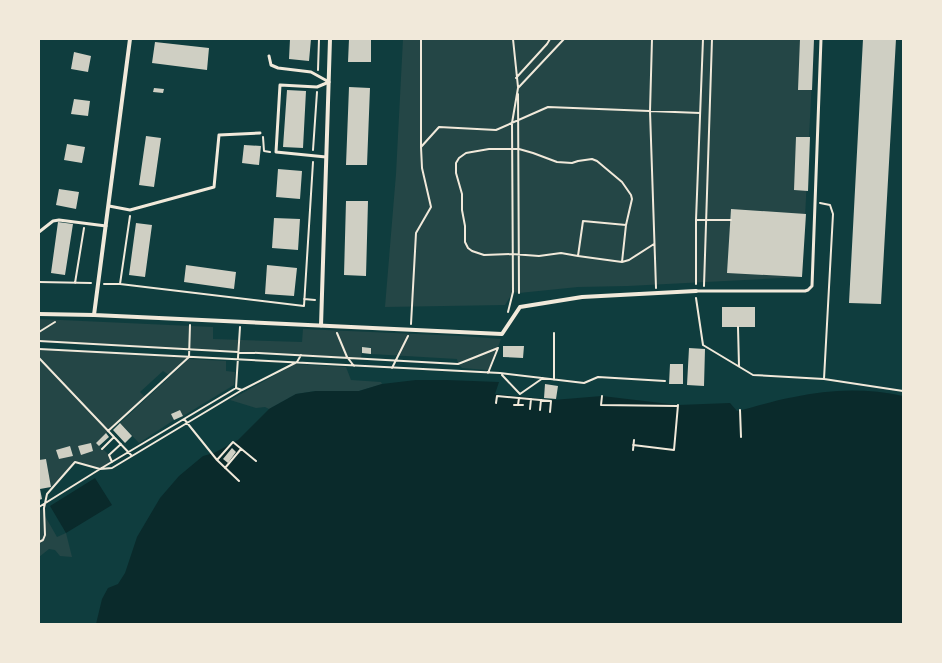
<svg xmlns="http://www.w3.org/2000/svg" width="942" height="663" viewBox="0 0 942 663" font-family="Lato,sans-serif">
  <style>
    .green { fill: #244646 }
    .water { fill: #0a2a2b }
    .building { fill: #cfcfc3 }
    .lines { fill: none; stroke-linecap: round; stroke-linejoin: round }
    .path { stroke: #f1e9da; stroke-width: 2 }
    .service { stroke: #f1e9da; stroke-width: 3 }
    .minor { stroke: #f1e9da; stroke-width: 4 }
  </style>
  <rect width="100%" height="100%" fill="#0f3d3e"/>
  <!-- green -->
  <path class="green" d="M403,39H814L802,277L628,286L578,287L519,293L513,292L505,305L385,307L396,174Z
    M39,319L213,327V339L302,342L303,329L462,336L501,339L489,370H487L462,368L458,364L457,359L371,354V347H363L361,358L39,341Z
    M39,349L189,357L169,375L163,371L140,392L145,397L97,443L108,454L112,462L100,469L75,463L51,487L46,459L39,460Z
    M189,359L226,361V371L235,372L234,385L183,416L180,410L172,414L174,420L139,443L120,423Z
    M295,364L346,367L351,380L381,382L382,384L359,391H316L296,394L269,409L265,407L256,408L230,400Z
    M44,508L45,516L57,537L66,533L72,557L60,556L55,550L49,549L39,557V511Z"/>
  <!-- water -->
  <path class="water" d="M416,380H446L499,382L495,394L553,400L602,396L678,405L730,403L737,411C756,407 775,400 794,397C830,389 867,388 903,396V624H96L102,599L108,588L118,584L125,573L137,537L160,498L179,476L203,456L214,453L238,440L269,409L296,394L316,391H359L382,384Z
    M95,478L112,505L66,533L50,506Z"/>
  <!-- building -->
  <path class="building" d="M290,39H311L309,61L289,59Z
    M349,39H371V62H348Z
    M800,39H814L812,90H798Z
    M863,39H896L881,304L849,303Z
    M155,42L209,48L207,70L152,63Z
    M74,52L91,56L88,72L71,69Z
    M349,87L370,88L367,165H346Z
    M154,88L164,89L163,93L153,92Z
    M287,90L306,91L303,148L283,147Z
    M74,99L90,101L88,116L71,114Z
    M146,136L161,138L154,187L139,185Z
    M796,137H810L808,191L794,190Z
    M67,144L85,147L82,163L64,160Z
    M244,145L261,146L259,165L242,163Z
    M278,169L302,171L300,199L276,197Z
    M59,189L79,192L76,209L56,205Z
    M346,201H368L366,276L344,275Z
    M731,209L806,214L802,277L727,273Z
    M274,218L300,219L298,250L272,248Z
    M58,222L73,224L65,275L51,273Z
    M136,223L152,225L145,277L129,275Z
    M186,265L236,272L234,289L184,282Z
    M267,265L297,268L294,296L265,294Z
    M722,307H755V327H722Z
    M503,346H524L523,358L503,357Z
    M362,347L371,348V354L362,353Z
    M689,348L705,349L704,386L687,385Z
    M670,364H683V384H669Z
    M545,384L558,386L556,399L544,398Z
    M180,410L183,416L174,420L171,414Z
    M120,423L132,436L125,443L113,430Z
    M106,433L109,437L99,446L96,443Z
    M91,443L93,451L81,455L78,446Z
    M70,446L73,456L59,459L56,450Z
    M232,448L236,452L228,463L223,459Z
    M46,459L51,487L40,489L42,499L39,500V460Z"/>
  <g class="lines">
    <!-- path -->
    <path class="path" d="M513,39L518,87
      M652,39L650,111L656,288
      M318,70L319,39
      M516,78L547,44L550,39
      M518,94L519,293
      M263,137L264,151L270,152
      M421,147V39
      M489,149H519L533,153L557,162L572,163L578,161L592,159L597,161L622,182L631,195L632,199L626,225L583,221L578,256L561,253L539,256L512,254L484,255L472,251L468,248L465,242V226L462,210V194L456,173V163L459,158L466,153Z
      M313,150L317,92
      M820,203L830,205L833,214L824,379
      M696,220H731
      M578,256L622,262L629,260L654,244
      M622,262L626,225
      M39,282L91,283
      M75,283L84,228
      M104,284H120L304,306L313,162
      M120,284L130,216
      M696,284V220L703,39
      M704,286L712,39
      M696,298L703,345L753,375L824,379L903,391
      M304,299L315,300
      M508,312L513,292L512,123L518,88L564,39
      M411,324L416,233L431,207L422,168L421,147L439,127L496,130L548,107L700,113
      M738,327L739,366
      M39,332L55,322
      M337,333L347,357L354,366
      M554,333V380
      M39,341L458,364L498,348
      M39,349L500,373L584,383L598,377L665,381
      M39,358L132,456
      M392,368L408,336
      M488,373L498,348
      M502,375L520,394L543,378
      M236,388L240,327
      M602,396L601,405L677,406
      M496,403L497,396L551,401L550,412
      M514,405H523
      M518,405L519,398
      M530,409L531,399
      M540,410L541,400
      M740,410L741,437
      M184,419L217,460
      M108,431L189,357L190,325
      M633,445L674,450L678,405
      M102,449L114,437
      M633,450L634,440
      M112,462L109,455L121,444
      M225,468L241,449
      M239,481L217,460L233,442L256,461
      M39,507L100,469L236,388L242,390
      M39,542L43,540L45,535L44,508L47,494L75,462L100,469L112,468L242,390L297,362L301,355"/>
    <!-- service -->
    <path class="service" d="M269,56L271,65L278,68L311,72L329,82
      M326,157L276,152L280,85L317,87L329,82
      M109,206L130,210L214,187L219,135L260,133
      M39,232L53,221L59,220L106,226
      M696,291H805L808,290L812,286L821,39"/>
    <!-- minor -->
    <path class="minor" d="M39,314L94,315L502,334L520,307L582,297L696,291
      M94,315L130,39
      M321,326L330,39"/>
  </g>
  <!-- border -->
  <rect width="942" height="663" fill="none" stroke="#f1e9da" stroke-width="80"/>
</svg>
